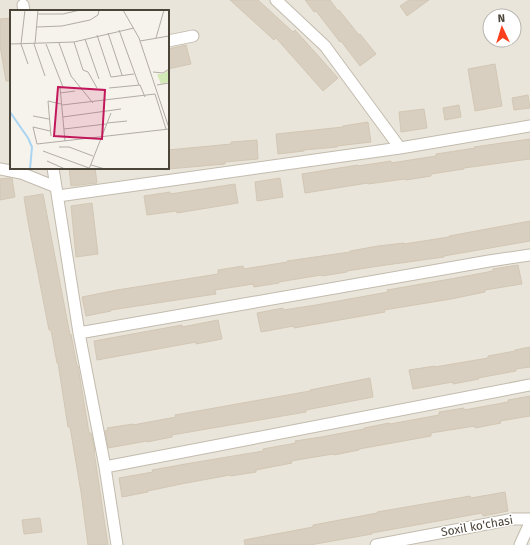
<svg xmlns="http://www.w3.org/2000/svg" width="530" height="545" viewBox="0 0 530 545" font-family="'Fira Sans',sans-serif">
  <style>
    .residential { fill: #eae5da; fill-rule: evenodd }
    .building { fill: #d8cfc1; stroke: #d3c7b4 }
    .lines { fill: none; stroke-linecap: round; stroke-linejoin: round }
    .minor-casing { stroke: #c2bbae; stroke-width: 13 }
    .minor { stroke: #fff; stroke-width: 11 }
    .labels { text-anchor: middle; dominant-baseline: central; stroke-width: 3; stroke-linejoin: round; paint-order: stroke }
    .street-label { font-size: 12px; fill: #4b4439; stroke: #fff }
    .inset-river { fill: none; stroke: #a9d4f2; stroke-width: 2 }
    .inset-road { fill: none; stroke: #b2ada4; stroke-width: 1 }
    .view { fill: #c2185b; fill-opacity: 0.15; stroke: #c2185b; stroke-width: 2 }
    .inset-edge { fill: none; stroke: #4b4439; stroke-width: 2 }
  </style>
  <rect width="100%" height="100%" fill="#f6f3ec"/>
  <!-- residential -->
  <path class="residential" d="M0,0H530V545H0ZM11,11H168V168H11ZM490,16H514V40H490Z"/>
  <!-- building -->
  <path class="building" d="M230,0H258L293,32L295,30L338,78L323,91L276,38L274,40Z
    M305,0H330L338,11L339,10L359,35L360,34L376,54L360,66L341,41L340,42L316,11L314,12Z
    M409,0H429L407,16L400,6Z
    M11,18V81H6L0,46V19Z
    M186,45L191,64L168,69V49Z
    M495,64L502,106L475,111L468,69Z
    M528,95L530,108L514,110L512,98Z
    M459,105L461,117L445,120L443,108Z
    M424,109L427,128L401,132L399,112Z
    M368,122L371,142L337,146V147L304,150V151L278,154L276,134L343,127V126Z
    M530,139V159L464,168V169L431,174V176L406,180L405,179L368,184V183L305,193L302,174L358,165V166L391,161V163L436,156V154L475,148L474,147Z
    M257,140L258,159L225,162V164L168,169V150L231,144V142Z
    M69,168H95L97,183L71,186Z
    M8,178H12L15,197L0,200V179Z
    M280,178L283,197L257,201L255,182Z
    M235,184L238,203L177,213L176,211L147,215L144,196L170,192V194Z
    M43,194L70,335L71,334L77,366H78L89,433H91L95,450L94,451L108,545H88L81,492L70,427H68L58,363H57L51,330H49L28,222L24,197Z
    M92,203L98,254L76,257L71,206Z
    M530,221V241L444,256V257L379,266L347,271V272L322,276L321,275L279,282V283L254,287L253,284L215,290L216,294L111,310V311L86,316L82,297L117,290L218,274V270L243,266L244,269L287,262V261L350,252V251L378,246L404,243V244L449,237V236Z
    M518,265L522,284L485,290V292L451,299L384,310L385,312L294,328V326L261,332L257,313L283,308V310L316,305L388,292L387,290L456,278L493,271V269Z
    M218,320L222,339L196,344V342L97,360L94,341L182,325V327Z
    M530,347V367L516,369V371L478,378L479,379L453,384V382L413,389L409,370L435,366V367L488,358V356L515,351V350Z
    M370,378L373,397L306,410V412L172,435V437L147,442V441L108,448L105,431L108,430L107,428L133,424V425L176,417L175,415L310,391V390Z
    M530,396V416L500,421L501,423L475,428V426L431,433V436L359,449V450L334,455L333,454L291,461L292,463L256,470V472L231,476L230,475L181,484L148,491V492L122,497L119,478L153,472L152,470L191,463L263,451V449L296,443L295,441L321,437L364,429V428L389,423L390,424L439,415V412L464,408V410L508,402V400Z
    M505,492L508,511L483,516L482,513L372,533V534L310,545H245L244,540L313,527V525L377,513V512L470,496L471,498Z
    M40,518L42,532L24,534L22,520Z"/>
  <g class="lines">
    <!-- minor casing -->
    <g class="minor-casing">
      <path id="minor" d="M276,0L325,46L400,148
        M23,5L24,11
        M168,41L193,36
        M53,168L79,333L105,467L117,545
        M0,169L21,173L56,187
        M58,196L400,148L530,126
        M79,333L489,261L530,255
        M105,467L530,385
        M376,545L513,519H530
        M520,545L530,523"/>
    </g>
    <!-- minor -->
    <use href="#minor" class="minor"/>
  </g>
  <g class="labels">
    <!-- street labels -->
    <g class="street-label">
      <text transform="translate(477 526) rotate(-10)">Soxil ko'chasi</text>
    </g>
  </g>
  <!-- overview -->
  <g transform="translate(10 10)">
    <rect width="159" height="159" fill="#f6f3ec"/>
    <path d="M159,60V72L151,74L147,64H153Z" fill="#d2eab5"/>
    <path class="inset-river" d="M0,102L18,128L22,137L20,159"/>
    <path class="inset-road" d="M15,0L11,34L18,54M113,0L129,28L159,118M28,4H53L70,0M27,17L52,16L80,10L88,5L89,0M109,20L129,75M98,23L112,65M87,25L101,67L124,64M146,28L154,0M75,29L89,69M130,31L159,26M64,32L73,60L78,62L87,78M49,33L61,66L83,93M0,34L64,32L124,18M24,34L35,66M25,34L28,0M36,34L53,77M143,62L153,63L159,59M147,75L159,73M50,77L55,131M99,78L130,75L135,87M50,83L65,81M52,95L145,84L156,119M23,106L39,109M53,107L111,99M97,113L117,111M54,119L96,114M40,121L23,117L27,134L159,119M41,126L38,91L51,94M49,137H59L83,146M33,141L79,158M37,151L55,159M81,155L95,159M79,159L101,103"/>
    <path class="view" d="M48,77L95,80L92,129L44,126Z"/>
    <rect width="159" height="159" class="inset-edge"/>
  </g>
  <!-- north arrow -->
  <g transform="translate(502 28) rotate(356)"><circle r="19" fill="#ffffff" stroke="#b7b4b0"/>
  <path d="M0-3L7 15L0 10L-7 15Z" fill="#fc3f1d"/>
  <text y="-6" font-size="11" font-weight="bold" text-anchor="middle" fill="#4b4439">N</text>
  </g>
</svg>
